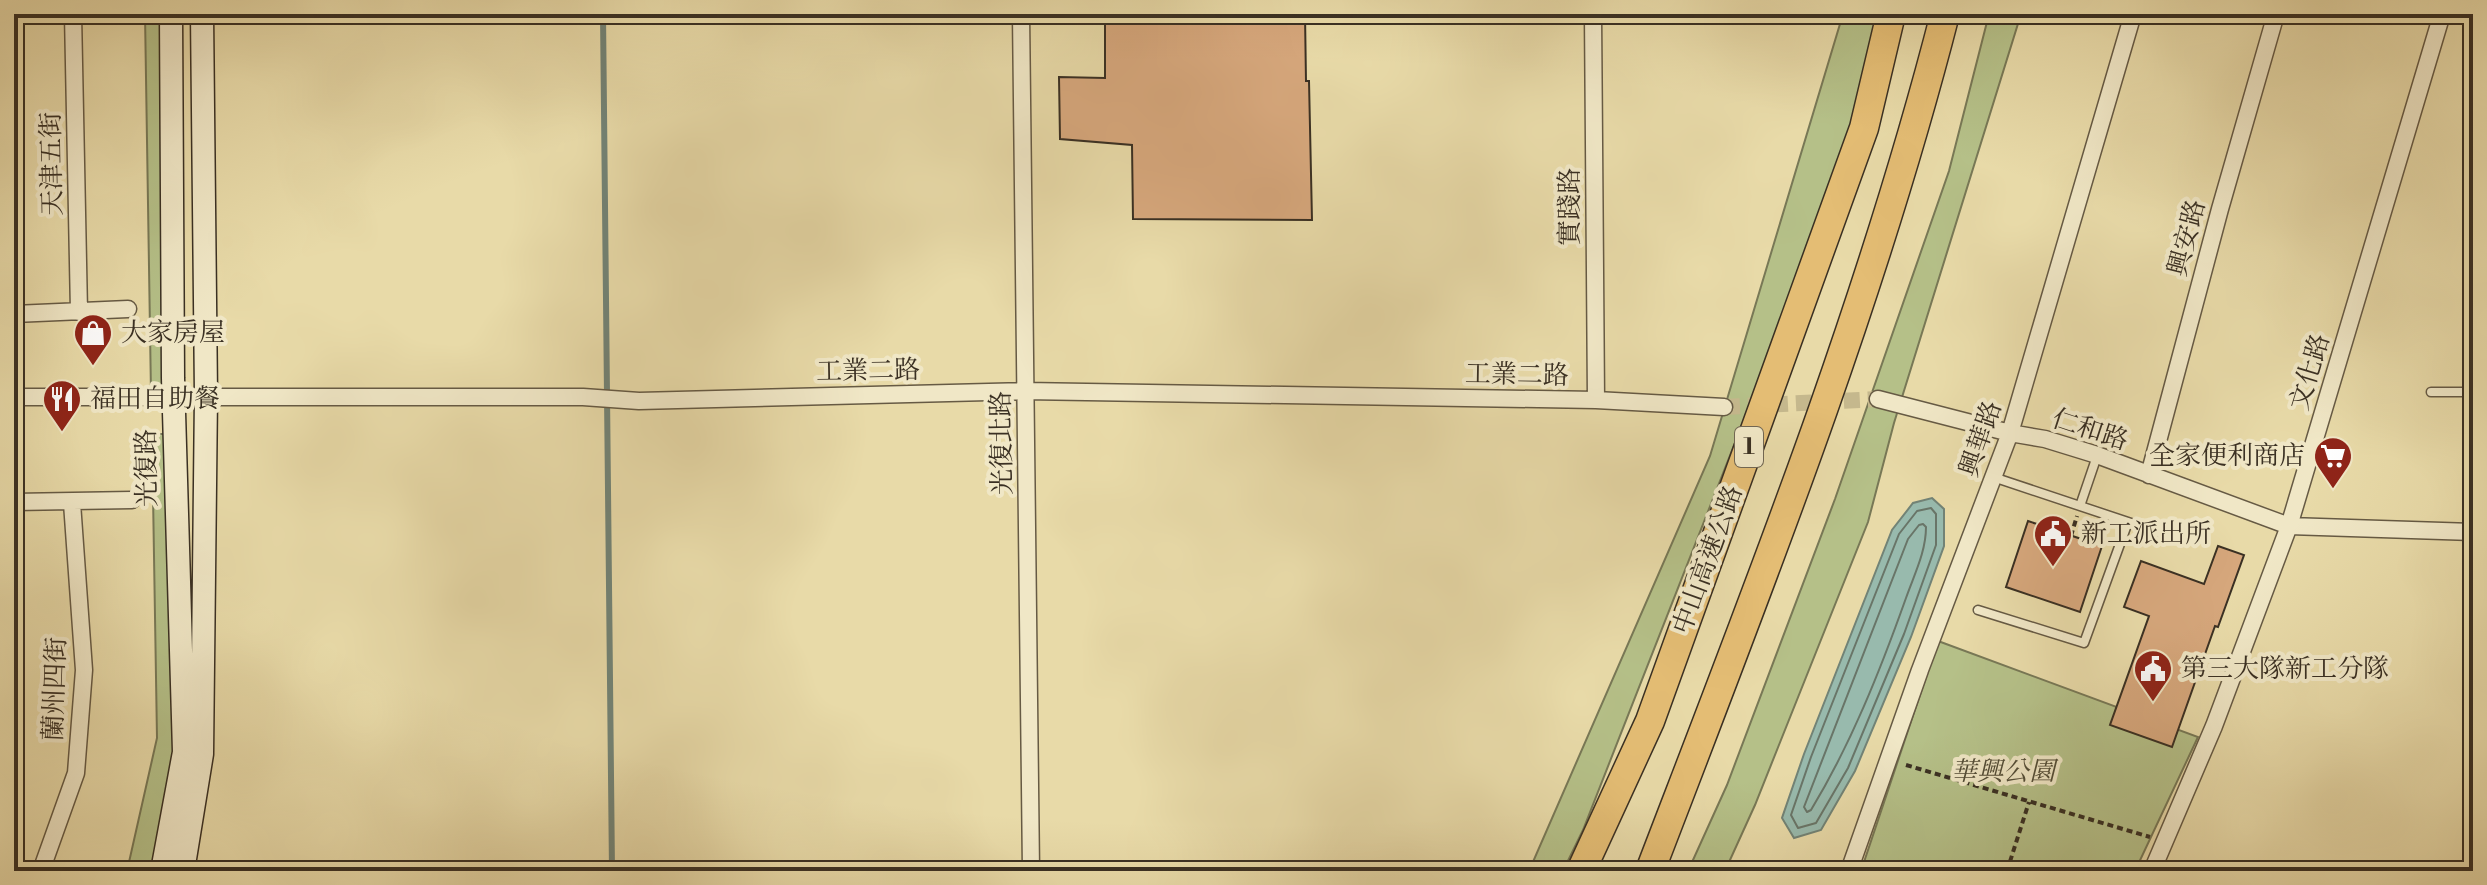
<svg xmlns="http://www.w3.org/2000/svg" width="2487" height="885" viewBox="0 0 2487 885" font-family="'Libre Bodoni','Noto Serif TC',serif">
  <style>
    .green { fill: #b5c088; stroke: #787856; stroke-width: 2 }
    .water { fill: #98baad; stroke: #728376; stroke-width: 2 }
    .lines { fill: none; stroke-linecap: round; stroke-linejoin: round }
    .shore { stroke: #697568; stroke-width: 2 }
    .stream { stroke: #728376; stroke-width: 6 }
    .building { fill: #d6a77c; stroke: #3a3023; stroke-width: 2 }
    .street-tunnel { stroke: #c5b88d; stroke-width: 16; stroke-dasharray: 16 8; stroke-linecap: butt }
    .lane-casing { stroke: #665a44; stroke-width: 11 }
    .street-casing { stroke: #665a44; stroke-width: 19 }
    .secondary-casing { stroke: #3a3023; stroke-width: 25 }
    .highway-casing { stroke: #3a3023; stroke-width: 31 }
    .path { stroke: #3a3023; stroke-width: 4; stroke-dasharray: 6 4; stroke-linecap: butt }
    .lane { stroke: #f0e7c6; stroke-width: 8 }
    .street { stroke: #f0e7c6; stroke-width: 16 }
    .secondary { stroke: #f0e7c6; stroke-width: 22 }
    .highway { stroke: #e4bd74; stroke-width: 28 }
    .labels { text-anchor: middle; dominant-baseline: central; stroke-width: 8; stroke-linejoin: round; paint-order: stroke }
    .shield { fill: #f0e7c6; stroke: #716754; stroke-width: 2 }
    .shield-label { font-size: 24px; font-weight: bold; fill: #3a3023 }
    .street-label { font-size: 26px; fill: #3a3023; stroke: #f0e7c6 }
    .poi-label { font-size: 26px; fill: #3a3023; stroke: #f0e7c6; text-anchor: start }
    .park-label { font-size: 26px; font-style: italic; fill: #534d37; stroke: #f0e7c6 }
  </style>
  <rect width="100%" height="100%" fill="#e8daa8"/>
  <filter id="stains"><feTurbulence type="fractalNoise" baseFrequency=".0025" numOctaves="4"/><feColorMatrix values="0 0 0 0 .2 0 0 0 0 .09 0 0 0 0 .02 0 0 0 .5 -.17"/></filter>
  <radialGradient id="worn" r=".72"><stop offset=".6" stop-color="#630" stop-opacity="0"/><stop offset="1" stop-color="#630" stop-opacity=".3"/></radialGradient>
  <!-- green -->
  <path class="green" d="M145,14H167L169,394L151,393Z
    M1843,14H1879L1853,127L1740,430L1583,830L1563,871H1529L1710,456Z
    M1989,14H2021L1894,423L1868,522L1755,805L1725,871H1688L1727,785L1835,499L1949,171Z
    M152,434H170L181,751L158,871H127L157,738Z
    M1938,641L2198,737L2135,871H1861Z"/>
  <!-- water -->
  <path class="water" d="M1932,498L1944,509V546L1911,637L1855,771L1821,830L1794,838L1782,818L1804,754L1892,530L1913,503Z"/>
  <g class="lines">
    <!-- shore -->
    <path class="shore" d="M1931,508L1936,514V545L1904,634L1848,768L1816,823L1798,828L1791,815L1811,757L1899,534L1917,511Z
      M1923,524L1926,527C1926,552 1914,575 1906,598C1880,671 1851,744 1811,810L1807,812L1804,807L1908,539L1919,525Z"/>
    <!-- stream -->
    <path class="stream" d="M603,14L612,871"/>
  </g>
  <!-- building -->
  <path class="building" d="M1125,14H1305L1306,81H1309L1312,220L1133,219L1132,145L1060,139L1059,77L1105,78V19L1125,20Z
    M2028,521L2102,546L2080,612L2006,587Z
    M2218,546L2244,555L2218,627L2215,626L2172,747L2110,725L2149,616L2124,607L2141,561L2204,584Z"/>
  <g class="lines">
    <!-- street-tunnel -->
    <path class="street-tunnel" d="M1724,407L1878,399"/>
    <!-- lane casing -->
    <g class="lane-casing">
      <path id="lane" d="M2431,392H2473
        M1993,477L2182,540
        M2080,506L2097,456
        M1978,610L2084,643L2128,522"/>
    </g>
    <!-- street casing -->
    <g class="street-casing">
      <path id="street" d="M73,14L79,312
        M1021,14L1031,871
        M1593,14L1596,400
        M14,314L128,309
        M14,397H583L639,401L1025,391L1596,400L1724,407
        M1878,399L2010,433L2045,439L2097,455L2289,526L2473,532
        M2149,475L2220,209L2276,14
        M14,502L132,500
        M41,871L76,773L84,670L72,503
        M1849,871L1920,670L2010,433L2133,14
        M2152,871L2214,726L2289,526L2442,14"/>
    </g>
    <!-- secondary casing -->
    <g class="secondary-casing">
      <path id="secondary" d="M162,871L184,752L173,378L171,14
        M183,871L202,754L206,395L202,14"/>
    </g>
    <!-- highway casing -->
    <g class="highway-casing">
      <path id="highway" d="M1581,871L1650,721L1864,128L1891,14
        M1650,871C1758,589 1870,307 1945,14"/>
    </g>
    <!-- path -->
    <path class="path" d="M2071,536L2077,516
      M1906,765L2150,837
      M2007,871L2029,802"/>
    <!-- lane -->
    <use href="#lane" class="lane"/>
    <!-- street -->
    <use href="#street" class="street"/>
    <!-- secondary -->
    <use href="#secondary" class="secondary"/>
    <!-- highway -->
    <use href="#highway" class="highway"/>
  </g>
  <!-- icons -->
  <defs>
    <g id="shop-pin" transform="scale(2)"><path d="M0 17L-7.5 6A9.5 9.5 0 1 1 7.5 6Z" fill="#8f2418" stroke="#f0e7c6"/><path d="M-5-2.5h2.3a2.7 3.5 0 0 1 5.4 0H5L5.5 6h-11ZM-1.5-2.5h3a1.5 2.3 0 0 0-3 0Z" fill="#fff"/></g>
    <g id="restaurant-pin" transform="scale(2)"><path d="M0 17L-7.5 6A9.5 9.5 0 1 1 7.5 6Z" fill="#8f2418" stroke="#f0e7c6"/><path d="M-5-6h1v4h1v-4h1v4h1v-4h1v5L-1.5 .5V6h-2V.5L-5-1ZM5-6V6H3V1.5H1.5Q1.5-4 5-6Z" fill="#fff"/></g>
    <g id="supermarket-pin" transform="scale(2)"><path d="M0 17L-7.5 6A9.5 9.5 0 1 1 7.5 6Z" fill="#8f2418" stroke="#f0e7c6"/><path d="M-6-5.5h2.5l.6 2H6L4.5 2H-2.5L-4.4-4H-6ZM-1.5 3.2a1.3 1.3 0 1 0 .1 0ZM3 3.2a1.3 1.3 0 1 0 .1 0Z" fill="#fff"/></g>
    <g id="civic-pin" transform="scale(2)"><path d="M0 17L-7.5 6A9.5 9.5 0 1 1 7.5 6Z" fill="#8f2418" stroke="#f0e7c6"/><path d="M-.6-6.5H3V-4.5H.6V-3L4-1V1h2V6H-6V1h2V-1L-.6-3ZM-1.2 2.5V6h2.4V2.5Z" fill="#fff"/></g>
  </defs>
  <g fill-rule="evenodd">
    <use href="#shop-pin" x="93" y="333"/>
    <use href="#restaurant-pin" x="62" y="399"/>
    <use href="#supermarket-pin" x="2333" y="456"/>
    <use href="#civic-pin" x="2053" y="534"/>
    <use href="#civic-pin" x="2153" y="669"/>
  </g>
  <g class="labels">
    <!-- shield labels -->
    <rect class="shield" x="1735" y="427" width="28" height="40" rx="6"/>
    <g class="shield-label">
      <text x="1749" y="447">1</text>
    </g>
    <!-- street labels -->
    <g class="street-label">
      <text transform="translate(52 164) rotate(-91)">天津五街</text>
      <text transform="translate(1570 207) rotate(-90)">實踐路</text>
      <text transform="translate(2187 238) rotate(-75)">興安路</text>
      <text transform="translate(868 371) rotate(-1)">工業二路</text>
      <text transform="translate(2310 372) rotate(-73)">文化路</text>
      <text transform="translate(1517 375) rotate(1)">工業二路</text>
      <text transform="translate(2090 430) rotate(18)">仁和路</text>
      <text transform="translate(1981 439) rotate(-71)">興華路</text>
      <text transform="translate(1002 443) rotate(-91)">光復北路</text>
      <text transform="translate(147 468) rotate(-91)">光復路</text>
      <text transform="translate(1708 560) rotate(-70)">中山高速公路</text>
      <text transform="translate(55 689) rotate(-88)">蘭州四街</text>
    </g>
    <!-- poi labels -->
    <g class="poi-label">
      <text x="121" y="333">大家房屋</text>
      <text x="90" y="399">福田自助餐</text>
      <text x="2305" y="456" text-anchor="end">全家便利商店</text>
      <text x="2081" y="534">新工派出所</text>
      <text x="2181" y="669">第三大隊新工分隊</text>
    </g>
    <!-- park labels -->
    <g class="park-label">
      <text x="2003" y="772">華興公園</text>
    </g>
  </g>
  <!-- margin -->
  <rect width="2487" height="885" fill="none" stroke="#e8daa8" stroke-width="48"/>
  <rect x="16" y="16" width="2455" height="853" fill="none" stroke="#3a3023" stroke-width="4"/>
  <rect x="24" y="24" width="2439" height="837" fill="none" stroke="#3a3023" stroke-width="2"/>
  <rect width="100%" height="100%" filter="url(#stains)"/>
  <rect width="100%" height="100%" fill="url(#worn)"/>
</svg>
